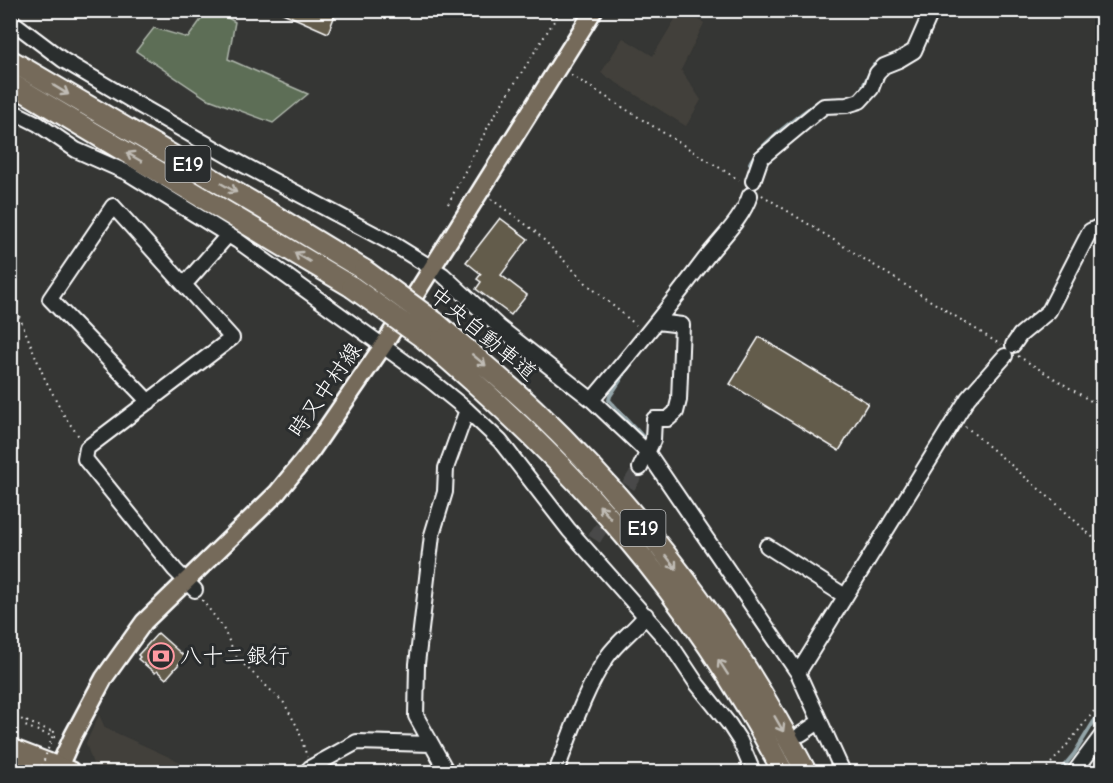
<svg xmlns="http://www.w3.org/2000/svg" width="1113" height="783" viewBox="0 0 1113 783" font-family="'Comic Neue','Klee One',sans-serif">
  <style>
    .built { fill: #43413b }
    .green { fill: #5d6e57; stroke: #aeb6ab; stroke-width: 1.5 }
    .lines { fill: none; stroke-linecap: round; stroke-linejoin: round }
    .stream { stroke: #94a5a9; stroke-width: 4 }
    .building { fill: #635c4c; stroke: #fff; stroke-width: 1.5 }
    .minor-tunnel { stroke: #494a48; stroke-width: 14; stroke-dasharray: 14 7; stroke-linecap: butt }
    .minor-casing { stroke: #fff; stroke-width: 18 }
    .major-casing { stroke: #fff; stroke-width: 21 }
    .highway-casing { stroke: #fff; stroke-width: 24 }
    .path { stroke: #fff; stroke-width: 2; stroke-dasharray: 1.5 4.5; stroke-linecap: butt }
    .minor { stroke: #2a2d2e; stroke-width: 14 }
    .major { stroke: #746a5a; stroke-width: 16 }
    .highway { stroke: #746a5a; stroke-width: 20 }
    .highway-bridge-casing { stroke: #fff; stroke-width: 24; stroke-linecap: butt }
    .path-bridge { stroke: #fff; stroke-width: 2; stroke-dasharray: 1.5 4.5; stroke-linecap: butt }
    .highway-bridge { stroke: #746a5a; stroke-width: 20 }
    .oneway { stroke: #c0bcb5 }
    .labels { text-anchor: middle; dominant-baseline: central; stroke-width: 6; stroke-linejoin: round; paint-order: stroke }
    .shield { fill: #2a2d2e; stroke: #bfc0c0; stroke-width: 1.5 }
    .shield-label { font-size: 21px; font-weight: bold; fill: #fff }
    .street-label { font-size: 22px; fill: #fff; stroke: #2a2d2e }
    .poi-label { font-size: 22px; fill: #fff; stroke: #2a2d2e; text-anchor: start }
  </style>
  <rect width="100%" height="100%" fill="#353634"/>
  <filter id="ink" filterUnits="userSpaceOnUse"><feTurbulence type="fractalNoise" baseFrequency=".0167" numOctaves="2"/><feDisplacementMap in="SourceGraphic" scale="12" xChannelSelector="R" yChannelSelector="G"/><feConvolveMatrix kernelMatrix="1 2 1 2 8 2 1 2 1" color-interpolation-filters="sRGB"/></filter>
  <g filter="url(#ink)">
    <!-- built -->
    <path class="built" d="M680,11H684L704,23L681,70L701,100L686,126L601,73L623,38L653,56Z
      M99,715L105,728L180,762L177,770L181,772H106L94,767L86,743Z"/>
    <!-- green -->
    <path class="green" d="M207,11H216L235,22L228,59L308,94L273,123L206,98L136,51L154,28L188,38Z"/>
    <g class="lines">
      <!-- stream -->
      <path class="stream" d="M860,92L874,65L880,62
        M750,163C758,146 801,114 818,102H822
        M631,364L610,396L609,400L645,439
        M1059,772L1074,754L1093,723L1102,711"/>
    </g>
    <!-- building -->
    <path class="building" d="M276,10H337L328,33Z
      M500,218L528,239L501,275L527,295L511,315L476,289L481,282L477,279L481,274L466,262Z
      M759,337L868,403L839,451L730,384Z
      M158,633L185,657L166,679L157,671L155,673L138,659L140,657L138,655Z"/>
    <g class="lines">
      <!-- minor-tunnel -->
      <path class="minor-tunnel" d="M594,539L640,468"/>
      <!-- minor casing -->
      <g class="minor-casing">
        <path id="minor" d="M10,20L63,60L139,105L242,164L393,244L443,275L499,327L592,400L648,453L798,673L843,772
          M10,110L38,124L76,150L128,173L238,241L430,380L467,410L500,441L569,530L671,645L697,684L729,724L740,741L753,772
          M753,181L761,158L824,106L847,105L860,101L871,89L877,73L884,66L899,60L914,51L932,10
          M184,285L228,235
          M1013,345L1020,335L1049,311L1090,231L1102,225
          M592,400C631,354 669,307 705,259C721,238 742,220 750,195
          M149,402L50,299L113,206L232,338L87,448L85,459L175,570L195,590
          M640,468L653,440L654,419H668L676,412L679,400L682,325L657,322
          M767,546L845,596
          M798,673L968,398L1005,356
          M801,734L819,722
          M1076,770L1102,735
          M306,772L310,768L357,742L431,744
          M447,772L416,716L417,664L432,535L445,492L446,468L467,410
          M556,772C571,734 584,691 607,657C618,641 635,630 646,615"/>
      </g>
      <!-- major casing -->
      <g class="major-casing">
        <path id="major" d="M59,767L73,736L104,678L144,622L277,493L311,451L383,346L594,10"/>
      </g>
      <!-- highway casing -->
      <g class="highway-casing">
        <path id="highway" d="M10,60L262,208L364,270
          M10,83L352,287
          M435,322C468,351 502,379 534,409C644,514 736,638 806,772
          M422,337C573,464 692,596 783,772
          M10,749L70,772"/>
      </g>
      <!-- path -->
      <path class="path" d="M571,75L739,180
        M762,195L1001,345
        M491,199L536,232L587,284L636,325
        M448,204L491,121L561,10
        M10,294L44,377L65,417L80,438
        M1018,356L1102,408
        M965,426L1058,505L1102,546
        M202,600L222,626L237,658L284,703L298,728L307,757
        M10,715L51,731
        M27,721L25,726L57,738
        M457,763L489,772
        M1043,772L1063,750L1102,701"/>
      <!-- minor -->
      <use href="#minor" class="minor"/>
      <!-- major -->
      <use href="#major" class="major"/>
      <!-- highway -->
      <use href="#highway" class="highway"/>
      <!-- highway-bridge casing -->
      <g class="highway-bridge-casing">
        <path id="highway-bridge" d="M364,270L435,322
          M352,287L422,337"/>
      </g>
      <!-- path-bridge -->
      <path class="path-bridge" d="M40,772L54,732L51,731"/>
      <!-- highway-bridge -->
      <use href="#highway-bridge" class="highway-bridge"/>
    </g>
    <!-- one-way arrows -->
    <defs><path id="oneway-shaft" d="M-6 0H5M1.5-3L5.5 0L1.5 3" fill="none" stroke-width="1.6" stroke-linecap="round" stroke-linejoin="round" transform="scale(1.5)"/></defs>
    <g class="oneway">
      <use href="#oneway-shaft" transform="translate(61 90) rotate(31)"/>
      <use href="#oneway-shaft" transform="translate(134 157) rotate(-150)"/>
      <use href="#oneway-shaft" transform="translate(229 188) rotate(30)"/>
      <use href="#oneway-shaft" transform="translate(302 257) rotate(-149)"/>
      <use href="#oneway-shaft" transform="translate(479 360) rotate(40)"/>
      <use href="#oneway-shaft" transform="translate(605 512) rotate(-131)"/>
      <use href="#oneway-shaft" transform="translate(671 562) rotate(52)"/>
      <use href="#oneway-shaft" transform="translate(723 667) rotate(-123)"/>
      <use href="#oneway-shaft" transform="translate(779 724) rotate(60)"/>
    </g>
  </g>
  <!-- icons -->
  <defs>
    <g id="bank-ring" transform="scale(1.35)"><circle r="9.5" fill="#2a2d2e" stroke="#ff9aa2" stroke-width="1.5"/><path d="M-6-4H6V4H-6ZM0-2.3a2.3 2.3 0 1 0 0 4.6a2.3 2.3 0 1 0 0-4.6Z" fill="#ff9aa2"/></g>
  </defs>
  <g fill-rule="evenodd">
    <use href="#bank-ring" x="161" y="656"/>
  </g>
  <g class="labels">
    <!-- shield labels -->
    <g class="shield">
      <rect x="165.5" y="146" width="45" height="36" rx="4.5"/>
      <rect x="620.5" y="510" width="45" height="36" rx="4.5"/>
    </g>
    <g class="shield-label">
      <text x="188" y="164">E19</text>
      <text x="643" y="528">E19</text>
    </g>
    <!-- street labels -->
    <g class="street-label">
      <text transform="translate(483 334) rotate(40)">中央自動車道</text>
      <text transform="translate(325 390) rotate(-55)">時又中村線</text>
    </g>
    <!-- poi labels -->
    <g class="poi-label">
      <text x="180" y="656">八十二銀行</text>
    </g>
  </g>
  <!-- margin -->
  <rect width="1113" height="783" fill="none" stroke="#2a2d2e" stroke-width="36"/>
  <rect x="18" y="18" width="1077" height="747" fill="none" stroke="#fff" stroke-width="2" filter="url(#ink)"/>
</svg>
